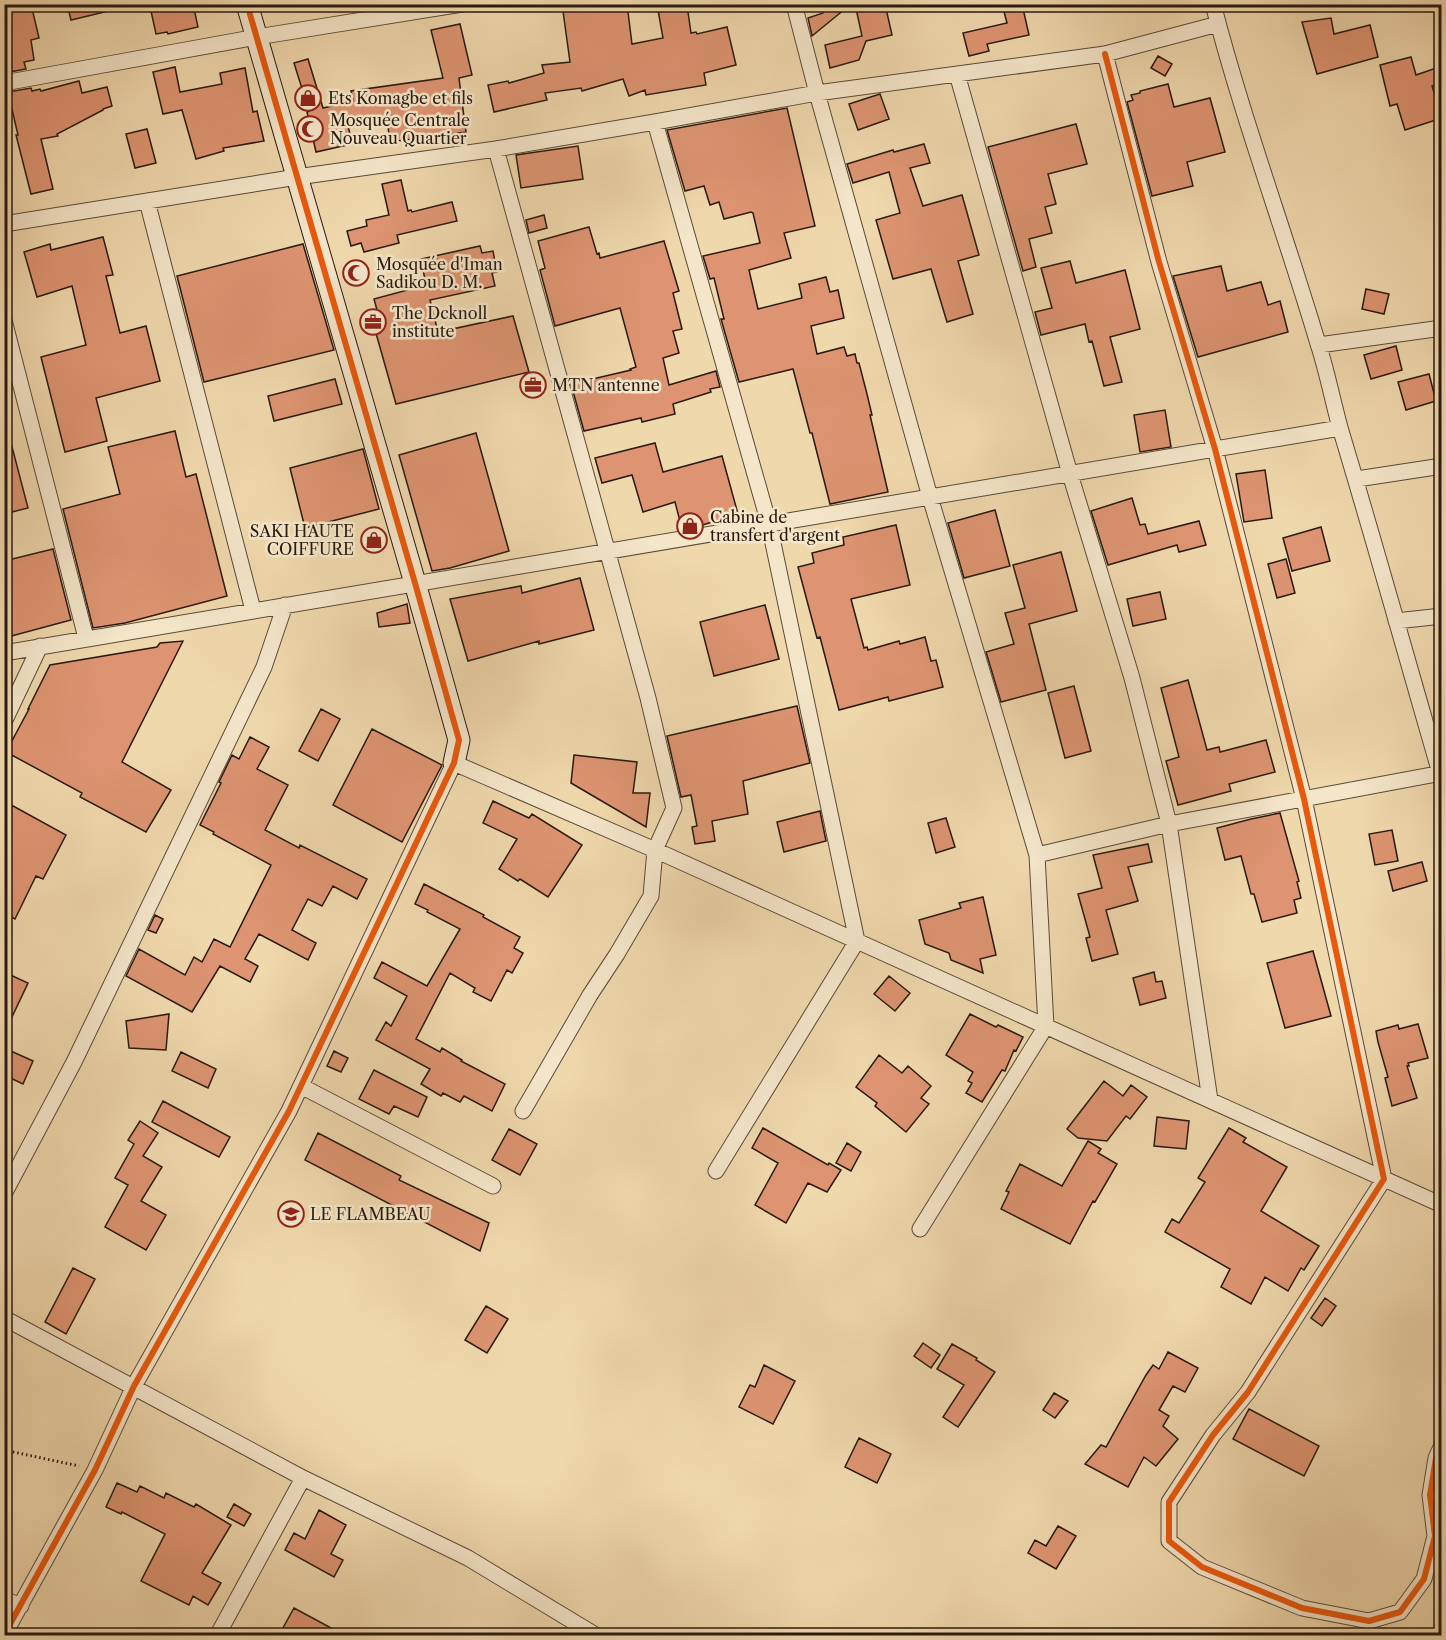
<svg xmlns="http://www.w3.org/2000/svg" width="1446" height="1640" viewBox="0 0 1446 1640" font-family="'Libre Caslon Text',serif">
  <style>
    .building { fill: #de9472; stroke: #281a10; stroke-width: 1.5 }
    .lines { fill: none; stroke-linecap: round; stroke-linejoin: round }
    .street-casing { stroke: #5a4a37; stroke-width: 17 }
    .secondary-casing { stroke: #281a10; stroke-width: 23 }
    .path { stroke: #281a10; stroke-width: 3; stroke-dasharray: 1.5 3; stroke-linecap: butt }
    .street { stroke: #f5e6ca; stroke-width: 15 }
    .secondary { stroke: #f5e6ca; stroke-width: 21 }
    .cycleway-casing { stroke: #f5e6ca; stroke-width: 10 }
    .cycleway { stroke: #e8590c; stroke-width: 6 }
    .labels { text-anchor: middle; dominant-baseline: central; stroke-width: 5; stroke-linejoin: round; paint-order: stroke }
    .poi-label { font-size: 16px; fill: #281a10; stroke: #f5e6ca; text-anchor: start }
  </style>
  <rect width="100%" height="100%" fill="#f0d8ad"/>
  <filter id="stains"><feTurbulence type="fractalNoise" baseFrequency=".00333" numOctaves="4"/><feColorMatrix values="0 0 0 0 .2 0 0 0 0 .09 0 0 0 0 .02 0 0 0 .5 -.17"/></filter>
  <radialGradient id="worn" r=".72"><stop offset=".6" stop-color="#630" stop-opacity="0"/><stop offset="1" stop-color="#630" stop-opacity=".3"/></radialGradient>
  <!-- building -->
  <path class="building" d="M4,4H31L39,38L31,40L34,60L24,62L26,69L4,73Z
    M67,4H113V10L71,20Z
    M180,4H193L198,27L168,34L167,32L156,34L151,11Z
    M562,4H627L632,44L663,38L658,10L687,5L691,33L696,32L697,34L727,27L736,65L704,73L706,85L646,95L645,90L629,96L623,79L582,91L581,88L545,93L547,100L494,112L488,85L508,81L509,83L544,73L542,65L570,62Z
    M825,4H851L812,36L808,18L823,13Z
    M855,4H885L892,35L866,41L859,60L830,68L825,45L862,36Z
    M1002,4H1022L1029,35L987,44L989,51L969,56L963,33L1007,23Z
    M1331,18L1334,34L1370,25L1378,57L1317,74L1302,22Z
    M460,24L472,75L459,78L466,132L390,142L387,119L348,125L352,144L316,152L307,112L309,111L294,63L308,59L323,108L353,101L351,91L443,78L431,30Z
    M1158,56L1172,64L1165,76L1151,68Z
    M1411,57L1416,75L1442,66V83L1432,86L1442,118L1405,130L1397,104L1390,106L1380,65Z
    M175,67L180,92L222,84L220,73L245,68L253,112L257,111L264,141L223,148L224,151L196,159L182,110L163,114L153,72Z
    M79,81L82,93L107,87L112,106L103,109V110L57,134L58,136L41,139L53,189L31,194L16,135H18L8,92L31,88L32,91L40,89L41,91Z
    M1168,84L1174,107L1210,98L1225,152L1187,162L1193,186L1152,196L1127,102L1133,100L1131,95L1140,93V91Z
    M880,94L889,119L858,130L849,104Z
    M787,108L815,226L784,233L791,258L749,270L758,309L802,298L799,284L826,277L830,292L838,290L844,318L811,326L817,354L844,347L847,356L855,354L857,363H859L867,394L872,415H870L888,492L830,504L812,433H810L793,369L739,382L721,319H724L714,278L710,279L703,256L760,243L753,213L751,212L724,219L719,202L710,205L704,186L685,191L667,130Z
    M1076,124L1087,164L1048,174L1056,204L1045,207L1052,233L1029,239L1036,267L1023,271L988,147Z
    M147,129L156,163L135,168L126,134Z
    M924,144L930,163L910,168L923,206L962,195L979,255L958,261L973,314L947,322L931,269L893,279L876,220L900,213L889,172L853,183L847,164L893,150L894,152Z
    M578,146L583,179L521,188L516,155Z
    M401,180L408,211L411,210L412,212L452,202L457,221L397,235L399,243L364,252L361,243L351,246L347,231L367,226L366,220L389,215L382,184Z
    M544,215L547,228L529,233L526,220Z
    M589,227L597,254L599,253L600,258L664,241L679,291L673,293L682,329L673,331L679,353L663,358L669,385L716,371L720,387L710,389L711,392L673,404L675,414L642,422L641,418L584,431L571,384L631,370L630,369L636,367L620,308L555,326L540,270L545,268L538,241Z
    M103,237L113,275L106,276L120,333L146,326L160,381L96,398L107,441L65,452L41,357L86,345L72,286L37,297L24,252L50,244L51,250Z
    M303,244L334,350L204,382L177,276Z
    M480,246L482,253L493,251L497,272L492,273L495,286L430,300L438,332L513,316L529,372L396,404L370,312L377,310L374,299L426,285L421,259Z
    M1070,261L1076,283L1125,270L1140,329L1110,337L1122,382L1104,386L1092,341L1089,342L1085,324L1041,335L1035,312L1052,308L1041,268Z
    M1221,266L1227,291L1261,282L1268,305L1280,301L1288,332L1198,357L1173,276Z
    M1366,289L1389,294L1384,314L1362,309Z
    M1396,346L1402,370L1371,379L1364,355Z
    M1429,374L1436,401L1406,410L1398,382Z
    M335,379L342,404L274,421L268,396Z
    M1165,410L1171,447L1140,452L1134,415Z
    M175,431L186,477L196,474L227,596L125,623L93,628L63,509L120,494L108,447Z
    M476,433L509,551L450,568L432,571L399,455Z
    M4,439H10L28,508L4,514Z
    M655,443L663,472L722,456L738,514L696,527L682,529L675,502L643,512L632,475L602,483L595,458Z
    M363,449L379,509L305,528L290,468Z
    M1265,470L1272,518L1244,522L1236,474Z
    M1132,498L1140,525L1145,524L1148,534L1199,521L1206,545L1179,552L1177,545L1108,565L1091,511Z
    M995,510L1010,566L964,578L948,523Z
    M896,525L910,585L851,599L864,648L867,647L868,650L899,641L900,644L925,637L931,661L936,660L943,687L889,701L888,697L839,710L820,637L817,638L798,567L814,563L812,553L844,545L843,537Z
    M1321,527L1330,561L1292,571L1283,538Z
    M53,549L71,620L4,638V561Z
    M1061,552L1077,611L1029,624L1046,690L1001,702L986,652L1014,644L1005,613L1025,608L1013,565Z
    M1286,559L1295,593L1277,598L1268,564Z
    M580,578L594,630L539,644V641L468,661L450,599L521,586L522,593Z
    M1160,592L1166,619L1133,626L1127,599Z
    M407,604L410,623L379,627L377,613Z
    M765,605L779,659L714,676L700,622Z
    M183,641L122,762L171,790L146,832L80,797L82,793L6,752L29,709H28L50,665L157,647L160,643Z
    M1188,680L1207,750L1219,747L1220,752L1266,740L1275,772L1229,784L1231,791L1178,805L1166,761L1179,757L1161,688Z
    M1074,686L1091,751L1065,758L1048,693Z
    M797,706L810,763L743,781L748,814L712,821L715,841L695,844L692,827L697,826L691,795L681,797L667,736Z
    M321,709L340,719L318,761L299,751Z
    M372,729L442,765L402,842L333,805Z
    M250,737L269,747L257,769L288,785L265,830L299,848L300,845L367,879L357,899L333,886L322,906L308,899L292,930L316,943L308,960L259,934L245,959L258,966L250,982L220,966L192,1012L126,976L139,949L185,975L194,957L202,962L214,939L230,947L271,865L213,834L214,832L200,825L221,783L219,782L232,755L239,759Z
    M574,755L637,762L633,793H650L646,827L571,783Z
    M4,801L66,835L43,879L36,876L15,919L4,913Z
    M493,801L529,818L532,814L582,845L548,897L520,879L518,881L499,869L517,839L483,823Z
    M820,811L826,841L784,852L777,822Z
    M1280,813L1299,881L1297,882L1301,898L1294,900L1297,913L1262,922L1254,894H1251L1241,856L1225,860L1217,828L1251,819Z
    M946,818L955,847L936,853L928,823Z
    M1392,830L1398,861L1375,865L1369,834Z
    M1148,844L1152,862L1128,867L1138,901L1106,910L1118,954L1092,961L1086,938L1090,937L1078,894L1102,888L1093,855Z
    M1422,862L1427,881L1393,891L1388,871Z
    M424,884L484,915L483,917L520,937L514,948L523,953L512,973L507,970L491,1001L473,992L475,988L450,973L416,1039L440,1052L442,1048L462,1060L461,1061L505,1084L492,1111L464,1096L460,1102L443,1093L441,1096L421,1084L430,1069L376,1040L386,1022L391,1026L407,996L374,978L382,962L427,986L460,929L427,912L428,910L415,904Z
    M983,897L996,955L980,959L983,973L951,960L949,953L925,944L919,920L961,908L959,903Z
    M155,915L163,919L156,933L148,930Z
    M1313,951L1331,1016L1285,1028L1267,963Z
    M4,972L28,983L4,1034Z
    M1154,972L1156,982L1162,981L1166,998L1140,1005L1133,978Z
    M889,976L910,993L895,1011L874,994Z
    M169,1014L166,1050L129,1048L126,1021Z
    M970,1014L996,1027L998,1025L1023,1037L1016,1051L1014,1050L1005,1071L1002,1070L982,1102L966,1093L972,1083L968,1081L973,1072L946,1055Z
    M1418,1024L1428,1058L1408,1063L1409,1066H1407L1417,1098L1392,1106L1385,1078L1388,1077L1378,1042L1376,1031L1398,1025L1399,1029Z
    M4,1048L33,1061L23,1084L4,1075Z
    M334,1051L348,1058L341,1072L327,1066Z
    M181,1052L216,1069L208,1088L172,1071Z
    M879,1055L902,1073L908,1066L931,1086L921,1098L929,1104L906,1132L875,1106L877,1103L856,1087Z
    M374,1070L427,1097L418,1117L394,1106L389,1114L359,1099Z
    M1104,1081L1123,1096L1131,1085L1147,1097L1130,1119L1126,1116L1107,1141L1078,1138L1067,1129Z
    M163,1101L230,1137L219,1157L152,1122Z
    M1157,1117L1189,1121L1186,1149L1154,1146Z
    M140,1121L158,1133L143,1156L162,1167L141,1201L166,1215L146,1250L105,1227L128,1185L115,1178L134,1144L128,1140Z
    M763,1128L828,1165L829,1163L841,1170L827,1192L808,1183L786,1223L755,1205L778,1163L752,1148Z
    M1229,1128L1246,1138L1243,1142L1287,1167L1261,1211L1319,1246L1304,1270L1301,1268L1288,1291L1265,1277L1251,1304L1221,1287L1230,1269L1165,1232L1172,1219L1179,1223L1205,1182L1198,1178Z
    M509,1129L537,1144L520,1175L492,1160Z
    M318,1133L401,1176L399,1180L489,1223L480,1251L305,1160Z
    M1088,1141L1101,1149L1098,1153L1117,1164L1095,1202L1093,1201L1070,1244L1001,1209L1009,1192L1006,1191L1020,1164L1062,1186Z
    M847,1143L861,1152L851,1171L836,1163Z
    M73,1268L95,1279L66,1334L45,1322Z
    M1325,1298L1336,1306L1322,1326L1311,1318Z
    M486,1306L508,1319L487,1353L465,1340Z
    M923,1343L940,1355L931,1368L914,1356Z
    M952,1344L977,1358L976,1360L995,1372L958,1427L943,1417L964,1385L937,1369Z
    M1168,1352L1198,1368L1185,1392L1173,1386L1159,1410L1169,1416L1163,1426L1178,1439L1156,1466L1144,1457L1128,1487L1085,1464L1101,1445L1106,1447L1146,1375L1153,1365L1159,1369Z
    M764,1365L795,1381L773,1424L739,1407L750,1385L755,1387Z
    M1054,1393L1068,1401L1055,1418L1043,1410Z
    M1249,1409L1319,1446L1304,1476L1233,1439Z
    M859,1438L891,1454L877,1483L845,1467Z
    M117,1483L137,1492L140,1486L164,1498L166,1493L194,1507L196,1504L231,1525L202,1573L221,1583L208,1605L193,1596L189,1605L141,1581L165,1534L122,1512L121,1514L106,1507Z
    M234,1504L251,1514L244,1526L227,1517Z
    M319,1510L346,1525L331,1554L343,1560L334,1577L285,1550L294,1533L305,1539Z
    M1058,1526L1076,1536L1056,1569L1028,1553L1035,1540L1046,1546Z
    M294,1608L344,1635H279Z"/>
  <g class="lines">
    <!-- street casing -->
    <g class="street-casing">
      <path id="street" d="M794,4L817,93L930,497L1037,855L1046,1026L920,1229
        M1213,4C1243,120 1285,232 1319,347C1328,375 1333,403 1341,431C1376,547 1408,663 1442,780
        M1105,54L1159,262L1215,449L1304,799L1384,1179L1248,1392L1213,1435L1169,1502V1541L1202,1567L1302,1608L1369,1621L1400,1612L1424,1579L1435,1536L1430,1495L1436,1458L1442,1445
        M957,74L1070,474L1132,678L1169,824L1210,1100
        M4,83L257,37L462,4
        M655,122L769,524L857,941L716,1171
        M496,149L648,698L674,808L655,850L651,896L617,954L590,995L523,1111
        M147,201L253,610
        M4,224L297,177L496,149L655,122L817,93L1105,54L1218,24
        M4,320L86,638
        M1319,345L1442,328
        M1357,479L1442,466
        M1396,621L1442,616
        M4,653L1340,428
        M4,722L40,646
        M1037,855L1169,824L1442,773
        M301,1086L493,1186
        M4,1194L74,1062L264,667L285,605
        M4,1318L303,1478L468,1558L597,1636
        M4,1599L21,1606
        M4,1635L95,1470L134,1386L289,1111L454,763L655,850L1442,1205
        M217,1636L303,1478"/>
    </g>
    <!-- secondary casing -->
    <g class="secondary-casing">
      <path id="secondary" d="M247,4L415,583L459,740L454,763"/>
    </g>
    <!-- path -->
    <path class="path" d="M4,1450L79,1466"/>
    <!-- street -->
    <use href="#street" class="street"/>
    <!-- secondary -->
    <use href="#secondary" class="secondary"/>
    <!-- cycleway casing -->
    <g class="cycleway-casing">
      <path id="cycleway" d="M1105,54L1159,262L1215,449L1304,799L1384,1179L1248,1392L1213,1435L1169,1502V1541L1202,1567L1302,1608L1369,1621L1400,1612L1424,1579L1435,1536L1430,1495L1436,1458L1442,1445
        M4,1635L95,1470L134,1386L289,1111L454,763L459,740L415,583L247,4"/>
    </g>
    <!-- cycleway -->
    <use href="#cycleway" class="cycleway"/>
  </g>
  <!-- icons -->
  <defs>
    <g id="shop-ring" transform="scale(1.35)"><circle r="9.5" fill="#f5e6ca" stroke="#8f2418" stroke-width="1.5"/><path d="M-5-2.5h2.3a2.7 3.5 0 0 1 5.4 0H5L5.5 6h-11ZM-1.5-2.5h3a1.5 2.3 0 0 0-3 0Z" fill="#8f2418"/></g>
    <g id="mosque-ring" transform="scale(1.35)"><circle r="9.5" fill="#f5e6ca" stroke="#8f2418" stroke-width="1.5"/><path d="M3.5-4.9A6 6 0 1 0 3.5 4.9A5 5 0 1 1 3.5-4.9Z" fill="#8f2418"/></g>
    <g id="office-ring" transform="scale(1.35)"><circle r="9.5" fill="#f5e6ca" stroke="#8f2418" stroke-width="1.5"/><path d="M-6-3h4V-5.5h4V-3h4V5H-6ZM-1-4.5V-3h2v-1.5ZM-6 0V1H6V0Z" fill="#8f2418"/></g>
    <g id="school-ring" transform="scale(1.35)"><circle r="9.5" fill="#f5e6ca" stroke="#8f2418" stroke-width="1.5"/><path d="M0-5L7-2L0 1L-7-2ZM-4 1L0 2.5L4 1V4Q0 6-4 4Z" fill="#8f2418"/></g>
  </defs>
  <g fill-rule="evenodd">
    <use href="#shop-ring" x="308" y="98"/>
    <use href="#mosque-ring" x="310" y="129"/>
    <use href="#mosque-ring" x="356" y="273"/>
    <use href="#office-ring" x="373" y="322"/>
    <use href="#office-ring" x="533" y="385"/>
    <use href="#shop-ring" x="690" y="526"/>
    <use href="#shop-ring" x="374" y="540"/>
    <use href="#school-ring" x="291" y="1214"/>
  </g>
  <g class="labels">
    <!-- poi labels -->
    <g class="poi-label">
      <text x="328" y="98">Ets Komagbe et fils</text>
      <text x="330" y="120">Mosquée Centrale<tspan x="330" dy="18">Nouveau Quartier</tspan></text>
      <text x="376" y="264">Mosquée d'Iman<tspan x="376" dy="18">Sadikou D. M.</tspan></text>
      <text x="392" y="313">The Dcknoll<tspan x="392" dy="18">institute</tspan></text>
      <text x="552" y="385">MTN antenne</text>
      <text x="710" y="517">Cabine de<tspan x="710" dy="18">transfert d'argent</tspan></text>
      <text x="354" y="531" text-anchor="end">SAKI HAUTE<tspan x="354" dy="18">COIFFURE</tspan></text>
      <text x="310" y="1214">LE FLAMBEAU</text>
    </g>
  </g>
  <!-- margin -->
  <rect width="1446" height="1640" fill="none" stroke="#f0d8ad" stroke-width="24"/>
  <rect x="6" y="6" width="1434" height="1628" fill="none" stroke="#281a10" stroke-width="3"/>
  <rect x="12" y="12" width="1422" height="1616" fill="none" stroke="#281a10" stroke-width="1.5"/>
  <rect width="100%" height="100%" filter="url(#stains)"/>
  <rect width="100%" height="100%" fill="url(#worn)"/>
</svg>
